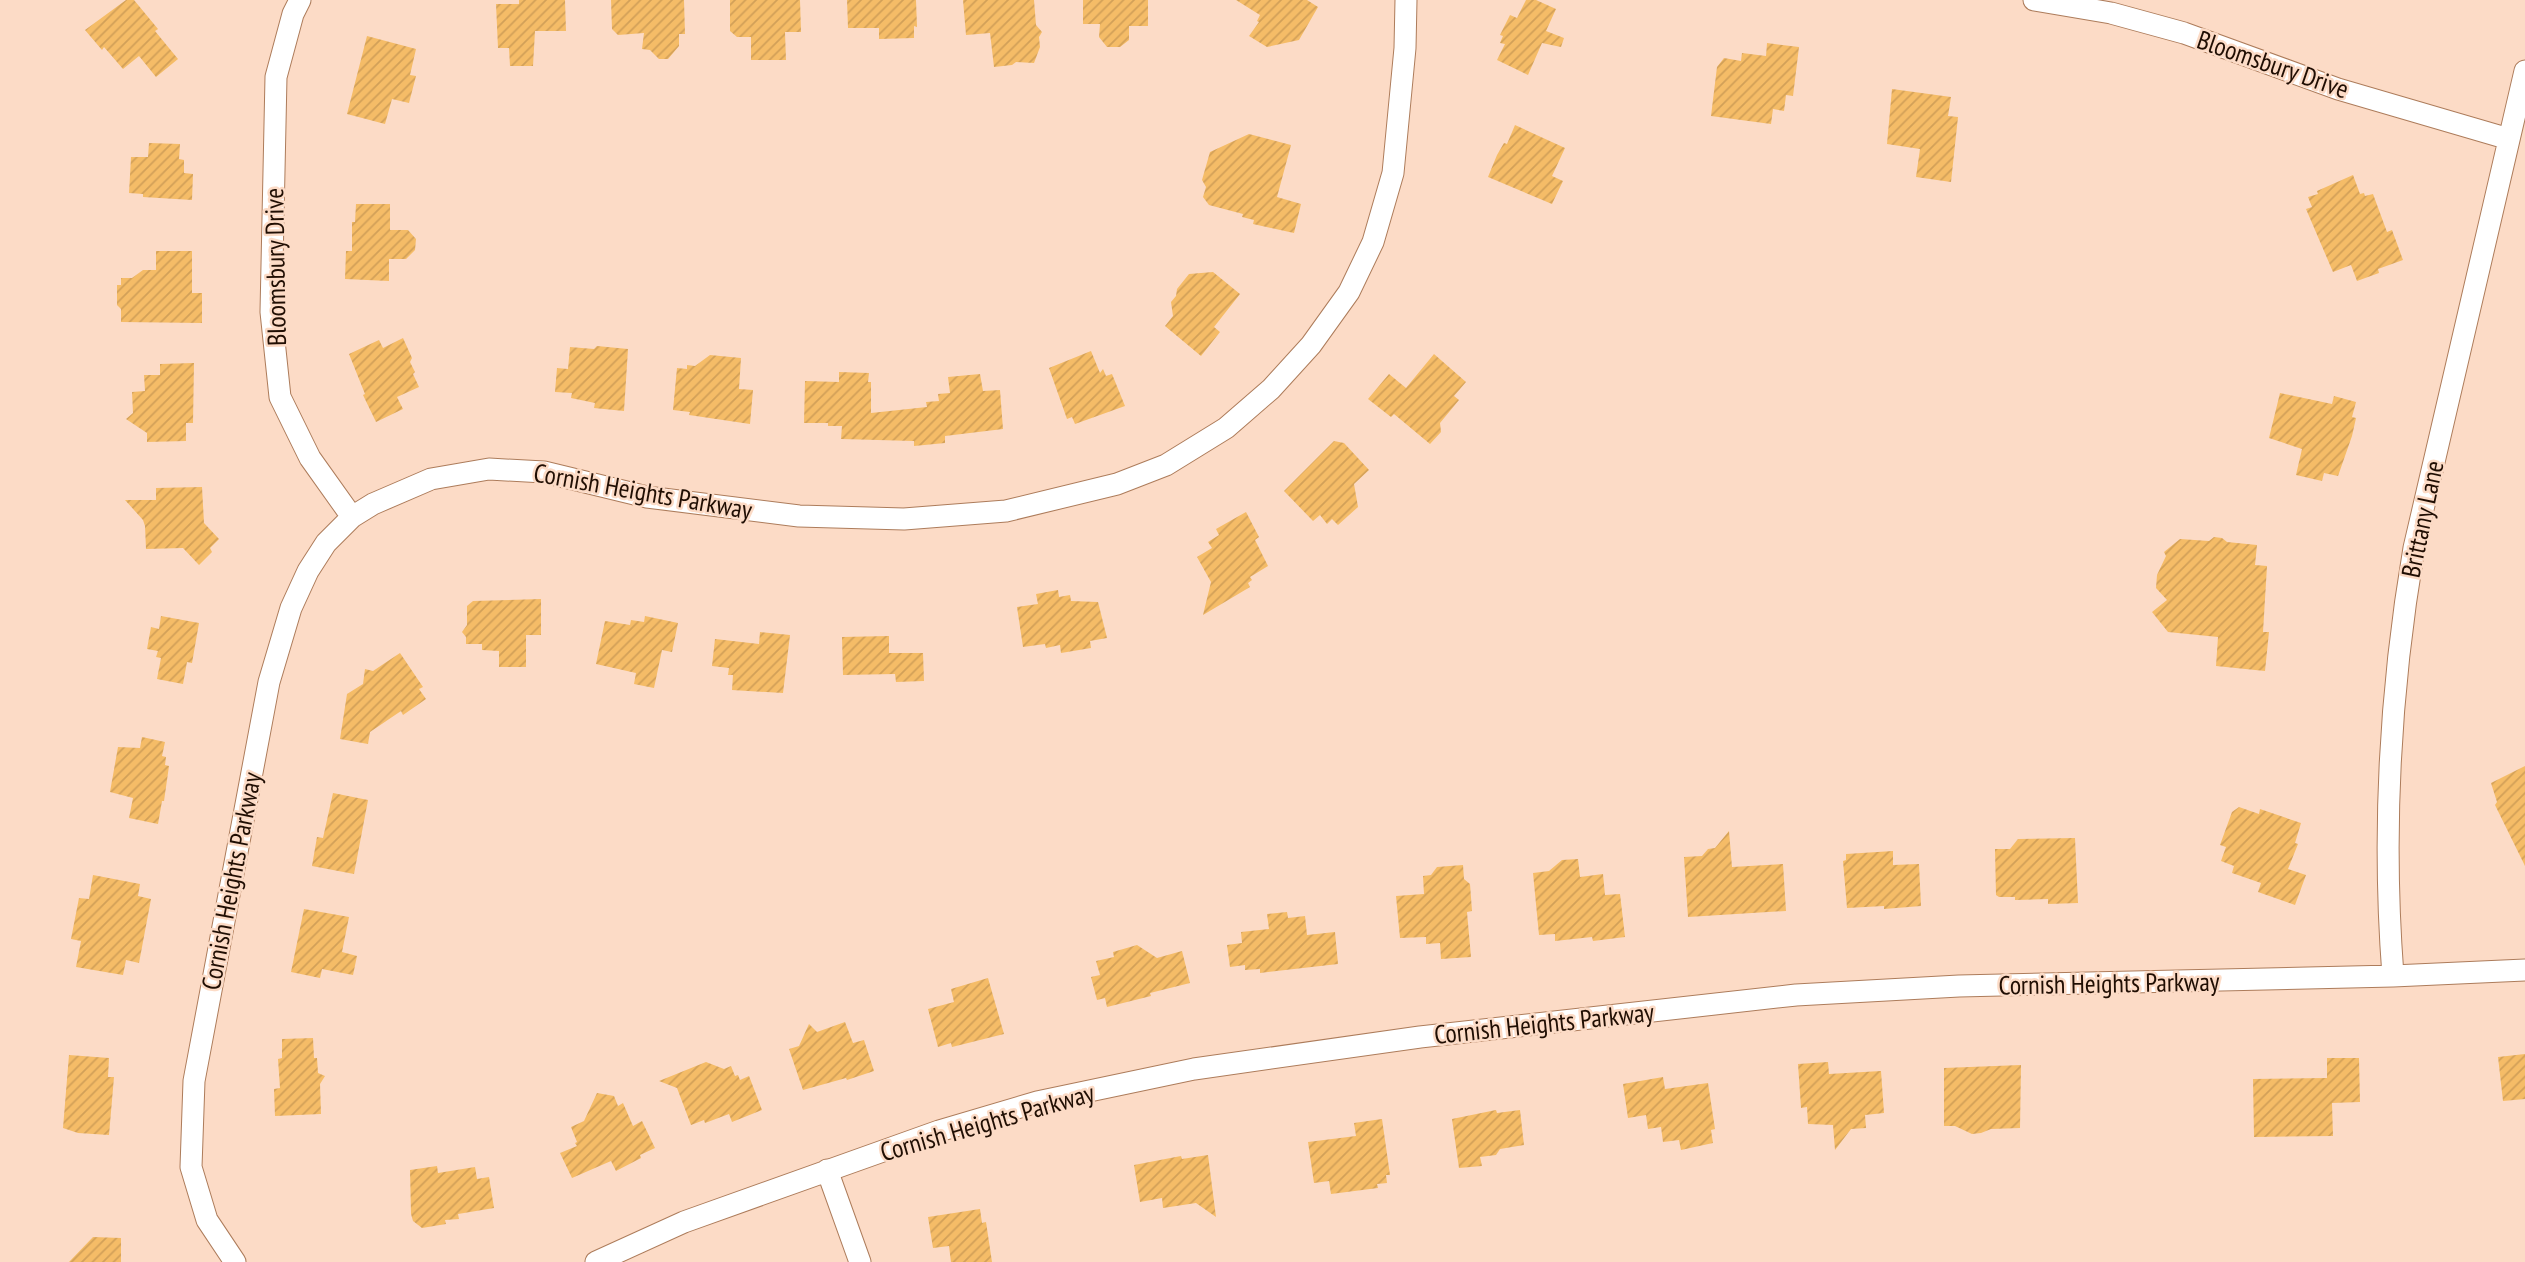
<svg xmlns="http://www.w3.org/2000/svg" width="2525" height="1262" viewBox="0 0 2525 1262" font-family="'PT Sans Narrow',sans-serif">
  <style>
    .building { fill: url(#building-hatch) }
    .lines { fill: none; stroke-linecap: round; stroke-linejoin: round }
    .minor-casing { stroke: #ad7c5b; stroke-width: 23 }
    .minor { stroke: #fff; stroke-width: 21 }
    .labels { text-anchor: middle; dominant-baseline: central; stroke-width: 5; stroke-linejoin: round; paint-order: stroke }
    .street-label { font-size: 26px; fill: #200e03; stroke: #fcdbc6 }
  </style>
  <defs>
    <pattern id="building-hatch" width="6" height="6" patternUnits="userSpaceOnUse" patternTransform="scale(1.75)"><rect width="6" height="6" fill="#f5bc67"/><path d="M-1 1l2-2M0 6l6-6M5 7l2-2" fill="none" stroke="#d2a058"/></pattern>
  </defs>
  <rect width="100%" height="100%" fill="#fcdbc6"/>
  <!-- building -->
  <path class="building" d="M126,0H134L158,29L155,31L178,59L156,77L139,56L123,69L104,47L102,50L85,30Z
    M519,0H565L566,31H535L533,66H510L509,48H498L496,4H519Z
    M611,0H684L685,34H679V46L668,59H659L650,50L642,49L644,33L618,35L612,29Z
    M730,0H800L801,32H785L786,60H751V37H737L730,31Z
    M847,0H916L917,27L914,26V38L879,39V28H848Z
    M963,0H1034L1036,25L1042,32L1039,37L1040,47L1034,63L1016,62L1012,65L994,67L990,33L966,35Z
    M1083,0H1148V26H1129V40L1120,47H1107L1099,37L1100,24H1083Z
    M1236,0H1307L1318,7L1299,40L1267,47L1249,36L1259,22L1257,21L1260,15Z
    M1526,0H1536L1556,9L1546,31L1564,38L1561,47L1542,43L1528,75L1497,60L1505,44L1500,43L1503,36L1500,35L1510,15L1517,18Z
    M367,36L416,49L410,75L416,76L409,103L392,99L385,124L347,114Z
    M1767,43L1799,47L1793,96L1786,95L1784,111L1773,109L1771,124L1711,116L1717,67L1724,58L1741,61L1742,53L1766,56Z
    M1892,89L1951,97L1948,116L1958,117L1951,182L1916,177L1920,149L1887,144Z
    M1515,125L1565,148L1552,176L1563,181L1552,204L1488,177L1497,155L1504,143L1507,144Z
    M1249,134L1291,145L1277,197L1301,204L1294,233L1253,224L1254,220L1242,217L1243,214L1209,205L1203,197L1206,187L1202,180L1210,152Z
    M149,143L180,144L179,159L184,160V173L193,174L192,200L143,197V194L129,193L131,157H148Z
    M2353,175L2360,194L2364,193L2365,196L2373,194L2387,232L2392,230L2403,260L2378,269L2379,273L2357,281L2351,265L2333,272L2306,209L2312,207L2308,197L2318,194L2317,191Z
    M356,204H390V230H408L416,239L415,250L406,259H389V281L345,279L346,251H352V222H355Z
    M156,251H192V293H202V323L121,322V309L117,305V285H121V278H132L143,270H156Z
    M1213,272L1240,294L1214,327L1220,332L1201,356L1165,326L1173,316L1171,302L1176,296L1177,289L1189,274Z
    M403,338L412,358L410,362L415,372L413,374L419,387L397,397L403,409L376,422L363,395L365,394L349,354L379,340L383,348Z
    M597,346L628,349L624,411L594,408L595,403L571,398L572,393L555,392L557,368L568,369L570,347L594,349Z
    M1091,351L1100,373L1103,369L1106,376L1112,374L1125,406L1075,424L1072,417L1067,419L1049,368Z
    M1434,354L1466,382L1454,396L1459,400L1440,423L1441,432L1430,444L1394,414L1391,417L1368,399L1389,374L1406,388Z
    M710,355L741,358L739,389L753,390L750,424L689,415L690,412L673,410L677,368L687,369V365L695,366Z
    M194,363L193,423H186V441L147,442V433L126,419L133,413L132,392L145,391L144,375H160V364Z
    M839,372L869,373L868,382H871V413L927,407L926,402L939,401L938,394L950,393L948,377L980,374L983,391L1000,390L1003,429L945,436V443L914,446V441L841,439L842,426H828V423H804L805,381L839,382Z
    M2280,393L2332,404L2334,396L2356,402L2352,417L2356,418L2352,436L2338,476L2324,473L2322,481L2296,475L2302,449L2269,438Z
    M1334,441L1344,443L1369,470L1354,484L1358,507L1338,525L1332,519L1327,524L1320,515L1313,521L1284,491Z
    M202,487L204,523L219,539L210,548L212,552L199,565L183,548L146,549L145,526L143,520L125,500H156V488Z
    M1246,512L1259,537L1255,540L1268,566L1250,577L1252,580L1248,583L1250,587L1203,615L1211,582L1197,557L1212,548L1208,542L1219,535L1216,529Z
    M2214,537L2222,538L2227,542L2257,545L2255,565L2267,566L2263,632H2269L2265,671L2216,666L2218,637L2168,632L2152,612L2167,600L2156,588L2157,575L2166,556L2164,552L2180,539L2209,541Z
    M1058,590L1059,597L1070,595L1071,601L1098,602L1107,638L1090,641L1091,648L1061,653L1060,645L1046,648L1045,644L1023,647L1017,607L1038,604L1036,594Z
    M541,599V635H526V667H499V651L482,650V644H466V637L462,632L467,625V606L473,601Z
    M161,616L199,623L192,663L187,662L183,684L157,679L161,658L156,657L158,651L147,649L151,627L159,629Z
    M645,616L678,623L672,652L662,650L654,688L634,684L636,673L596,664L605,621L630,625L631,620L644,622Z
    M760,632L790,635L783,693L732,690L733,675H728L729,668L712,666L715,639L759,644Z
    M889,636V653H923L924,681L896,682L895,674L843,675L842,637Z
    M400,653L423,687L419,689L426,699L403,715L401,711L370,732L368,744L340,739L347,694L363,684L365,669L373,671Z
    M142,737L165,742L162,756L166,757L165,765L169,766L164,801H162L158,824L129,818L133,798L110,792L118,747L140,748Z
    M2525,766V866L2495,805L2497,802L2491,783Z
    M333,793L368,800L354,874L312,866L317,837L323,838Z
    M2239,807L2259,814L2260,809L2301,823L2295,843L2298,844L2288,869L2306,875L2295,905L2258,892L2261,883L2232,873L2234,866L2221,861L2226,847L2220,845L2232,812Z
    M1729,831L1732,867L1783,864L1786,911L1688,917L1684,857L1702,856L1708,849L1715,848Z
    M2075,838L2078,903L2048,904V899L2015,900V897H1999L1996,895L1995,849H2010L2018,839Z
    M1893,851V865L1919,864L1921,906L1884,909V906L1847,908L1843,861L1846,860V854Z
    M1578,859L1580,877L1603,874L1605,895L1620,894L1625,937L1593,941L1592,937L1555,941V934L1539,935L1533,873L1549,871L1562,860Z
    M1463,865L1464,879L1470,884L1472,911L1467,912L1471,957L1441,959L1440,943L1426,944V937L1400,938L1396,896L1424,894L1423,876L1431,875L1437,867Z
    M93,875L140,884L138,896L151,899L139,963L126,960L123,975L76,967L81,941L71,939L79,898L89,899Z
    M304,909L349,917L342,952L357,956L353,975L322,969L320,978L291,972Z
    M1287,912L1288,918L1305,916L1307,935L1335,932L1338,964L1260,973V969L1245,970V965L1230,967L1227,945L1242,943L1241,932L1269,929L1267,914Z
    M1137,945L1157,958L1182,951L1190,983L1150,993L1151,996L1107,1007L1105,998L1097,1000L1091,977L1100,975L1096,961L1114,957L1113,952Z
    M988,978L1004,1034L952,1047L951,1043L938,1047L928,1009L954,1002L951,989Z
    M845,1022L853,1043L864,1040L874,1071L847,1080L846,1078L803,1090L789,1049L799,1046L809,1024L817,1032Z
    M313,1038L314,1058H317L318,1073L325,1076L320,1084L321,1114L275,1116L274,1089L280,1088L278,1059L282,1058V1039Z
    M2525,1054V1099L2503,1101L2498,1057Z
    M69,1055L109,1058L108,1077H114L109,1135L78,1133L63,1128Z
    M2327,1058H2359L2360,1102L2332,1103L2333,1136L2254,1137L2253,1079L2327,1078Z
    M706,1062L724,1069L731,1066L735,1076L738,1075L740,1080L749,1076L762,1110L732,1122L729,1114L705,1123L704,1120L691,1125L677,1088L659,1081Z
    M1828,1062L1829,1074L1881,1071L1884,1113L1865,1115L1866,1128L1851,1129L1835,1150L1833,1125L1808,1124L1807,1107L1801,1108L1798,1064Z
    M2021,1065L2020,1128L1991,1129L1981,1133L1972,1134L1955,1126H1944V1068Z
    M1663,1077L1665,1089L1708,1083L1715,1129L1711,1130L1713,1143L1681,1150L1679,1140L1663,1142L1661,1127L1648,1129L1646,1115L1628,1118L1623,1084Z
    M597,1093L614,1096L618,1106L623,1103L633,1126L642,1121L655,1148L640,1155L641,1158L616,1171L611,1161L572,1178L560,1153L577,1146L575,1143L577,1142L571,1127L584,1121Z
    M1496,1110L1497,1113L1520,1110L1524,1145L1500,1149L1496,1155L1480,1157L1482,1166L1459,1168L1452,1119Z
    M1382,1119L1390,1175H1386L1387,1183L1377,1184L1378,1188L1331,1194L1329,1181L1314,1183L1308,1142L1356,1136L1354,1123Z
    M1208,1155L1216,1217L1196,1203L1163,1208L1162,1198L1140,1202L1134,1165L1181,1156L1182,1159Z
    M437,1166L438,1173L475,1167L477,1179L489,1177L494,1208L458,1214L459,1219L445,1220L446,1224L422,1228L413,1221L411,1214L410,1170Z
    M980,1209L982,1223L986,1222L992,1262H951L949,1246L933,1248L928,1217Z
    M93,1237L121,1238V1262H69Z"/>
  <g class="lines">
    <!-- minor casing -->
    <g class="minor-casing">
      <path id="minor" d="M300,0L293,14L276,77L271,312L280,397L310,458L352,517
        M2034,0L2111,13L2184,33L2338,89L2509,139
        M2393,976C2382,833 2390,689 2414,548L2525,71
        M827,1170L860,1262
        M235,1262L207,1220L191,1167L194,1081L269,682L291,608L308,571L326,543L352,517L373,504L431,479L489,469L544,472L647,497L799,516L904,519L1006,511L1117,484L1166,465L1226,428L1271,389L1311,345L1349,292L1373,242L1393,173L1405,48L1406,0
        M596,1262L684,1222L939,1131L1037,1102L1194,1069L1420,1037L1796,995L1959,986L2393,976L2525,970"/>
    </g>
    <!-- minor -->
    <use href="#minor" class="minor"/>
  </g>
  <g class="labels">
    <!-- street labels -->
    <g class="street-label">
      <text transform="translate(2273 64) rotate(19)">Bloomsbury Drive</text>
      <text transform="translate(275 267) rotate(-91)">Bloomsbury Drive</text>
      <text transform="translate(643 491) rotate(10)">Cornish Heights Parkway</text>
      <text transform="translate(2422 519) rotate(-78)">Brittany Lane</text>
      <text transform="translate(231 881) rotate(-79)">Cornish Heights Parkway</text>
      <text transform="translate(2109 983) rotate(-1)">Cornish Heights Parkway</text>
      <text transform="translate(1544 1023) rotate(-6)">Cornish Heights Parkway</text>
      <text transform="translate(987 1122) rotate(-16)">Cornish Heights Parkway</text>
    </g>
  </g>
</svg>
